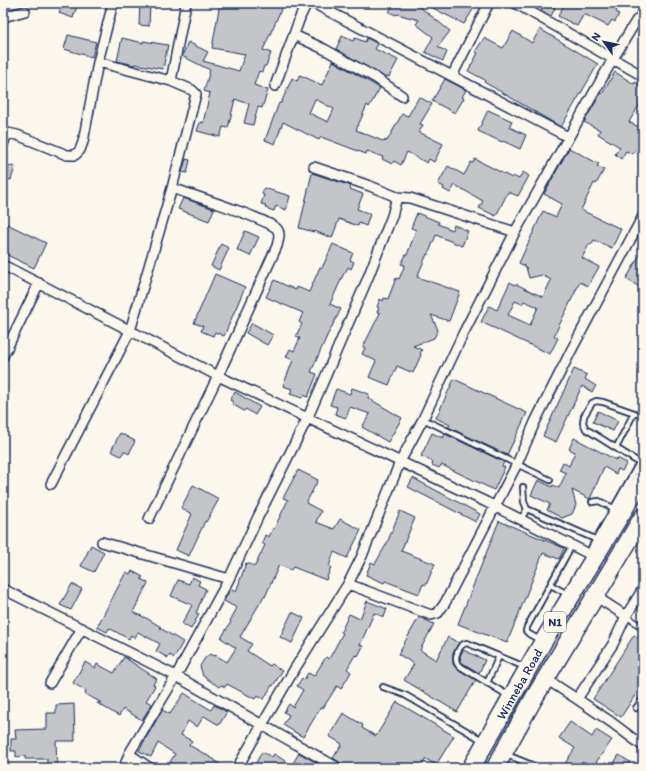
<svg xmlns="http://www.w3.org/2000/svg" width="646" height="771" viewBox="0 0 646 771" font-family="Itim,sans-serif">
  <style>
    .building { fill: #c3c5c9; stroke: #1b2f5e; fill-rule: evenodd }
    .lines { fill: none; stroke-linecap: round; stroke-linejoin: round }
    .lane-casing { stroke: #1b2f5e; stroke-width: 8 }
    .street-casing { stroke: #1b2f5e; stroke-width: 12 }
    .highway-casing { stroke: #1b2f5e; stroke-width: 20 }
    .lane { stroke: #fbf7ec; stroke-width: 4.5 }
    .street { stroke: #fbf7ec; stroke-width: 9 }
    .highway { stroke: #fbf7ec; stroke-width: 17 }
    .labels { text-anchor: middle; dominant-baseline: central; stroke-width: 3.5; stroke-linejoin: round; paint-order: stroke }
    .shield { fill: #fbf7ec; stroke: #5e6b89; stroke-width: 1 }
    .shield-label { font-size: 12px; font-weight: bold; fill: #1b2f5e }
    .street-label { font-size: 13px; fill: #1b2f5e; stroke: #fbf7ec }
  </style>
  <rect width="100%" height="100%" fill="#fbf7ec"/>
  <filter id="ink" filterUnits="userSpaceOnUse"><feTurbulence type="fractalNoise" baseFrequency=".025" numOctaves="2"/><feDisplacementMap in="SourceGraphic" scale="8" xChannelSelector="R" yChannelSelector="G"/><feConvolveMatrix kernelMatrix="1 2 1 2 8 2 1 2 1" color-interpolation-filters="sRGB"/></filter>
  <g filter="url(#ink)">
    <!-- building -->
    <path class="building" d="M62,3H78L73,18L59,13Z
      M140,3H150L149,26L139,25Z
      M220,3H284L263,50L271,53L266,66H264L262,72L259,71L254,85L268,90L262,108L258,107L253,125L244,123L249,104L235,99L228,128L223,127L220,137L197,131L200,122L203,123L210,93L204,91L210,70L182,56L188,42L208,52L203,61L239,71L245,54L212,48Z
      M394,3H415L450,31L438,47L447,52L443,61L425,52L433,37L416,24L419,20L397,14L396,15L389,12Z
      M423,3H477L464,24Z
      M545,3L555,8L551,16L541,10Z
      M565,3H620L616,12L619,14L615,22L612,20L608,26L584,14L577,26L558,16Z
      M540,29L598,64L561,127L484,82L485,80L468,71L478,53L475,52L484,38L503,48L513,31L532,43Z
      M68,35L96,42L92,57L64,49Z
      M342,36L353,41L355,38L365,42L367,38L378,44L375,49L398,60L389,77L387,76L386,78L336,49Z
      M122,38L143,43V41L168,45L163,69L135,64V65L117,61Z
      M333,61L380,88L369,107L367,105L356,130L385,142V140L387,141L402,114L408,116L419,97L432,104L420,124L423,125L419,132L443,144L434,162L429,159L427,163L407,152L401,165L394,161L392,164L382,159L383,157L367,151L366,154L321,137L319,140L283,122L275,144L265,140L279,103H281L292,78L297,81L300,75L322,85ZM315,99L334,109L328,122L309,113Z
      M615,72L634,84L635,82L643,87V99L629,122L643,129V156L634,151L633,154L626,151L621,159L615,154L620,147L618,146L598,134L600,130L584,122L601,93L602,94Z
      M445,79L466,90L462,97L464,98L455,113L432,101Z
      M488,110L512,121L509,127L526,135L520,149L503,141L502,142L478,131Z
      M569,148L599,164L597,166L604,170L596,184L594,183L581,210L621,229L612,248L594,240L591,245L589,244L582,258L599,267L588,286L580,282L554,336L558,338L550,354L481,322L489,306L497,310L510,282L515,285L516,284L543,297L551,280L542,275L529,278L526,267L519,263L543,211L556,217L562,204L544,194ZM515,301L522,304L524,301L538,307L530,325L508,315Z
      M186,159L190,160L187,173L182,172Z
      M475,159L512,178L513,176L519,179L523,172L529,176L518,196L508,192L496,216L479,208L483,201L455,185L450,193L443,189L444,187L438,184L448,166L464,175L471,162L473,163Z
      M3,164L15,167L11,180L3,178Z
      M312,173L351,186L350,189L363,194L357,209L370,214L366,226L359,223L358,226L339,219L332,238L314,231V232L299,228Z
      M264,188L290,196L286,210L276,206L274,211L265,208L266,205L261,204L264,195L262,194Z
      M183,198L214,209L209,221L178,209Z
      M417,213L439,222L438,224L452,230L454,225L468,231L462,246L436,235L428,255L427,254L417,277L460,292L449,321L431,315L438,330L434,338L413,346L422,350L420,354L421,355L413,373L397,366L389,385L369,377L376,361L362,354L365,348L363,347L380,313L377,312L379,308L377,307L380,299L383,301L384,298L388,299L396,278L399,279L405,265L401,264L406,255H407L416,230L411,228Z
      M3,222L46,243L34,268L3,253Z
      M245,231L259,237L250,256L237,250Z
      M221,244L229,248L219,270L211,266Z
      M333,244L353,253L350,260L354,262L351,269L348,267L345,273H344L330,304L341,309L327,336L311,372L317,374L308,397L303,395L302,398L290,394L292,389L283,386L293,360L286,357L290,349L294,351L300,338L296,336L302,324L299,322L303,313L266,297L274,280L296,290L297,287L309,292L320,267L322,268Z
      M643,250V289L626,279Z
      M215,274L245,287L224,336L215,332L213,336L201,331L203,326L194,323Z
      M252,323L273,335L267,345L246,333Z
      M574,369L587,375L585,379L596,386L592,392L582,386L556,442L543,436Z
      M454,379L527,413L507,455L448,427L450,425L436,418Z
      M352,388L369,394L368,398L402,418L388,442L362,427L370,414L350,407L346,418L335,414L337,407L330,405L336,389L350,394Z
      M235,392L260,407L255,415L246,409L244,411L232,404L233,402L230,400Z
      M598,411L618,421L613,431L593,422Z
      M120,433L135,441L129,454L124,451L121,456L111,451Z
      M432,433L443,438L445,434L504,462L502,466L505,467L494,490L444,466L441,465L439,468L432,465L433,462L421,456Z
      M574,438L616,460L617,458L627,463L622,471L618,469L616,474L604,467L590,499L572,490L576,505L572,514L562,518L547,510L550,504L531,495L538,480L552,487L553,485L559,488L566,473L559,470L563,462L569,466L575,452L569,449Z
      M298,470L318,480L306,503L321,511L316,522L334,529L340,519L361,530L347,558L334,552L329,566L331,567L326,580L293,567L291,570L279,565L265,597L264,596L240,637L252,644L247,651L270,666L272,664L282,671L273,686L272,685L264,699L257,696L255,699L227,684L225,687L221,685L219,687L203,676L200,666L205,658L210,654L214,656L215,655L227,662L236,648L221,638L231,622L230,621L237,608L224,601L230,589L236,592L246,563L255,566L265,545L262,543L265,535L269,537L273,528L274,529L288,500L283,498Z
      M413,478L480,514L476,522L408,487Z
      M193,485L219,499L206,522L205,521L189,556L176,550L192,514L181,508Z
      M400,511L415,518L401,551L435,564L426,585L423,584L419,594L385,581L384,583L366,575L371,562L375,564L387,543Z
      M499,521L564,548L559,559L543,553L507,643L458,624Z
      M91,545L104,552L94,572L81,566Z
      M132,571L143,577L141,579L148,583L133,612L148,619L161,627L160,628L183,642L174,658L170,655L168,658L156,651L160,644L138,632L135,638L131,635L129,639L109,628L107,632L97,627L126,572L130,574Z
      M192,577L200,581L198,585L206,589L196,613L199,614L191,629L182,624L192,605L171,596L178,580L189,584Z
      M72,584L82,589L71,610L60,605Z
      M367,601L387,609L384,617L374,613L360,645L363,646L358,656L355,655L347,669L351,672L341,689L337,686L323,708L321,707L303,737L283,725L289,715L284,712L289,704L293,707L303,690L297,686L302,678L304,680L308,673L314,676L326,657L329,659L343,633L341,632L349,614L360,619Z
      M292,612L304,618L292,643L280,637Z
      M419,617L434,624L420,650L436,660L448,637L459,643L453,654V664L456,668L476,680L457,712L404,680L414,664L398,654Z
      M634,635L643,641V683L621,717L593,699Z
      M463,650L485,660L479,673L461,662L460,656Z
      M124,657L157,679L153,684L155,686L146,701L152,704L142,720L123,709L119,716L97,703H102L85,694L86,691L73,683L85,662L95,668L97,664L114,673Z
      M184,693L211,710L214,705L227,712L219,725L204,716L197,727L188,721L181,735L192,741L189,745L215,760V761L226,768H179L170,762L175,754L158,743L151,757L139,751L162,710L170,714Z
      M397,702L454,736L436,765L426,759L420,768H344L341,763L333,758L342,744L329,736L343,713L363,725L362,728L376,736Z
      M74,704L75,741H56L57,768H47V759H25V756L16,757V751H11V739H16L15,730L47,729V713H56V705Z
      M570,722L592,737L596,730L612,740L592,768H562L575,748L559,738Z
      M262,752L272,757L274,754L292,765L299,753L326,768H253Z
      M619,755L630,762L627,768H611Z"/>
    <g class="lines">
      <!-- lane casing -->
      <g class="lane-casing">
        <path id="lane" d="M643,416L603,402L596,401L592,403L584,416L583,423L586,429L643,465
          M423,419L550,480
          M616,448L634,413
          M523,487L524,502L527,509L595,539
          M592,502L599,501L613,508
          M521,519L527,509
          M591,548L639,463
          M551,585L569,595
          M626,616L643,628
          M540,640L529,634L526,631L527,627L572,545
          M487,683L499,656
          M383,687L405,695L482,740
          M509,696L458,665C453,658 459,644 467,643L525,667
          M636,708L643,699
          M507,755L532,765"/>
      </g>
      <!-- street casing -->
      <g class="street-casing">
        <path id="street" d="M313,3L568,137
          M515,3L643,76
          M3,17L25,11
          M294,35L324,49L376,78L402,96
          M98,62L171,81
          M452,76L489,3
          M275,86L301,15L307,3
          M3,132L17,135L67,155H75L80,150L83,142L98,62L113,3
          M3,144L7,134
          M314,167L370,186L397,197
          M3,265L218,376L486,502L595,557
          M3,356L39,283
          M51,484L130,331L172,188L196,94L192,90L171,81L186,3
          M149,519L218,376L277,246C278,241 281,234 277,229C268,219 189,194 172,188
          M102,542L229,579
          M348,584L431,615L438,613L445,603L517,464L535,422L572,349L643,216
          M3,589L176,676L338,768
          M643,589L626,616L613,644L577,699L611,722L643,746
          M595,596L626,616
          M546,679L577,699
          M50,683L82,628
          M129,754L150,768
          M124,768L129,754L176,676L229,579L258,517L308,417L367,280L392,216L397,197L410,198L515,232
          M237,768L294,670L348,584L362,556L400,462L423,419L463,334L515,232L613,59L636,21L643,14"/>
      </g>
      <!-- highway casing -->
      <g class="highway-casing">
        <g id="highway">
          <path id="s1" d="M471,768L543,642L643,478"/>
          <path d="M495,768L534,698L643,517"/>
        </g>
      </g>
      <!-- lane -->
      <use href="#lane" class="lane"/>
      <!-- street -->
      <use href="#street" class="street"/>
      <!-- highway -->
      <use href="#highway" class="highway"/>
    </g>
  </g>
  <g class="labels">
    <!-- shield labels -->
    <rect class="shield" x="544" y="612" width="22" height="20" rx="3"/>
    <g class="shield-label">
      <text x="555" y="622">N1</text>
    </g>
    <!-- street labels -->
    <g class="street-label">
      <text stroke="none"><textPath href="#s1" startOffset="97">Winneba Road</textPath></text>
    </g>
  </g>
  <!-- margin -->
  <rect width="646" height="771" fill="none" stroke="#fbf7ec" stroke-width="16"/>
  <rect x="8" y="8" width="630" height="755" fill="none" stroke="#1b2f5e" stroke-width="1.5" filter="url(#ink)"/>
  <!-- north arrow -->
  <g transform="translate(604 42) rotate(303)" stroke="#fbf7ec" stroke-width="3" paint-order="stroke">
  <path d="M0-3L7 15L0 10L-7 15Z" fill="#1b2f5e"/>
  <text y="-6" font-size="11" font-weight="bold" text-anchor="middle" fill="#1b2f5e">N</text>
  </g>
</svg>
